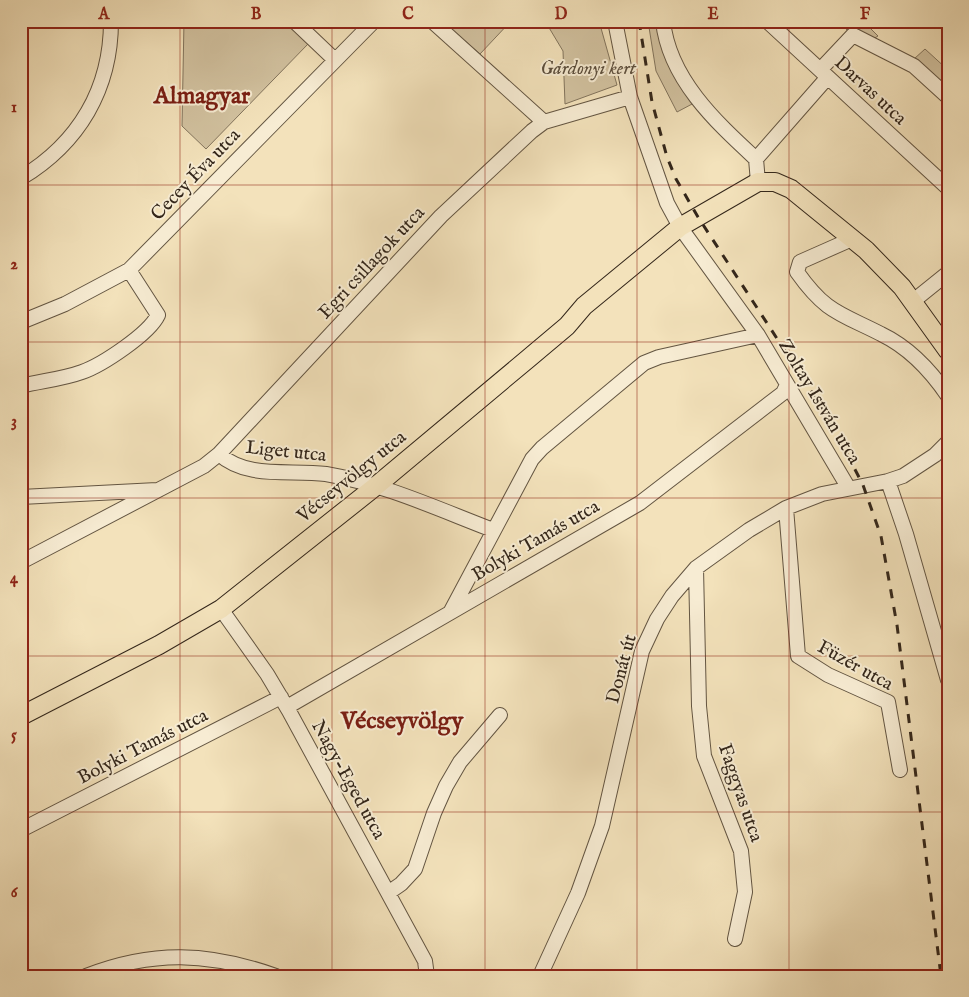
<svg xmlns="http://www.w3.org/2000/svg" width="969" height="997" viewBox="0 0 969 997" font-family="'IM FELL English',serif">
  <style>
    .green { fill: #d2c2a0; stroke: #82745d }
    .lines { fill: none; stroke-linecap: round; stroke-linejoin: round }
    .minor-casing { stroke: #635542; stroke-width: 16 }
    .major-casing { stroke: #33261a; stroke-width: 20 }
    .minor { stroke: #f7ecd3; stroke-width: 14 }
    .major { stroke: #f3e2bb; stroke-width: 18 }
    .rail { stroke: #33261a; stroke-width: 3; stroke-dasharray: 9 9; stroke-linecap: butt }
    .grid { fill: none; stroke: #8f2418; stroke-width: 1; stroke-opacity: 0.55 }
    .labels { text-anchor: middle; dominant-baseline: central; stroke-width: 4; stroke-linejoin: round; paint-order: stroke }
    .park-label { font-size: 19px; font-style: italic; fill: #5b4d3c; stroke: #f7ecd3 }
    .street-label { font-size: 19px; fill: #33261a; stroke: #f7ecd3 }
    .district-label { font-size: 24px; font-weight: bold; fill: #7a1f14; stroke: #f7ecd3 }
    .neatline { fill: none; stroke: #8f2418; stroke-width: 2 }
    .grid-label { font-size: 16px; text-anchor: middle; font-weight: bold; fill: #8f2418 }
  </style>
  <rect width="100%" height="100%" fill="#f3e2bb"/>
  <filter id="stains"><feTurbulence type="fractalNoise" baseFrequency=".004" numOctaves="4"/><feColorMatrix values="0 0 0 0 .2 0 0 0 0 .09 0 0 0 0 .02 0 0 0 .5 -.17"/></filter>
  <radialGradient id="worn" r=".72"><stop offset=".6" stop-color="#630" stop-opacity="0"/><stop offset="1" stop-color="#630" stop-opacity=".3"/></radialGradient>
  <!-- green -->
  <path class="green" d="M184,21H285L308,44L206,149L182,126Z
    M442,21H511L480,54Z
    M545,21H599L617,85L565,104L563,51Z
    M648,21H660L694,103L677,112L656,71Z
    M839,21H863L878,36L873,39L847,30Z
    M925,49L948,70V91L914,59Z"/>
  <g class="lines">
    <!-- minor casing -->
    <g class="minor-casing">
      <path id="minor" d="M294,21L335,60
        M432,21L544,122
        M615,21L630,97L667,203L680,227L758,335L848,487
        M663,21C669,79 716,122 756,159L758,182
        M767,21L948,188
        M820,70L853,35L914,66L948,97
        M756,159L827,78
        M21,178C79,143 111,89 111,21
        M852,239L800,262L797,272C826,313 840,313 881,334C908,347 931,371 948,396
        M912,302L948,273
        M21,322L65,304L129,270L374,21
        M21,386C41,381 63,379 82,372C102,365 149,334 158,315L129,270
        M219,454C248,480 291,469 326,474C384,484 438,509 493,530
        M888,481L906,534L948,680
        M21,497L157,490
        M786,508L798,656L828,675L888,702L900,770
        M21,562L204,466L219,454L441,216L532,131L544,122L630,97
        M696,568L699,706L704,756L741,851L745,892L735,939
        M221,609L267,674L289,711L425,961L427,976
        M451,611L532,459L542,448L644,363L659,357L758,335
        M287,707L640,503L783,393L787,385
        M21,830L281,697
        M388,893L401,884L415,869L434,813L446,786L460,762L500,715
        M86,976C153,950 208,952 276,976
        M540,976L578,893L602,826L642,651L657,619L672,596L696,568L749,530L786,508L822,494L888,481L903,476L935,455L948,442"/>
    </g>
    <!-- major casing -->
    <g class="major-casing">
      <path id="major" d="M21,716L159,645L221,609L376,486L529,358L567,326L584,306L680,227L758,182H775L791,189L866,250L902,287L948,351"/>
    </g>
    <!-- minor -->
    <use href="#minor" class="minor"/>
    <!-- major -->
    <use href="#major" class="major"/>
    <!-- rail -->
    <path class="rail" d="M639,21L652,102L667,157L676,179L698,217L828,417L863,485L881,536L897,625L941,976"/>
  </g>
  <!-- grid -->
  <path class="grid" d="M180,21V976M332,21V976M485,21V976M637,21V976M789,21V976M21,185H948M21,342H948M21,498H948M21,656H948M21,812H948"/>
  <g class="labels">
    <!-- park labels -->
    <g class="park-label">
      <text x="588" y="69">Gárdonyi kert</text>
    </g>
    <!-- street labels -->
    <g class="street-label">
      <text transform="translate(870 91) rotate(43)">Darvas utca</text>
      <text transform="translate(196 175) rotate(-46)">Cecey Éva utca</text>
      <text transform="translate(372 263) rotate(-47)">Egri csillagok utca</text>
      <text transform="translate(819 402) rotate(59)">Zoltay István utca</text>
      <text transform="translate(286 452) rotate(6)">Liget utca</text>
      <text transform="translate(352 477) rotate(-39)">Vécseyvölgy utca</text>
      <text transform="translate(536 541) rotate(-30)">Bolyki Tamás utca</text>
      <text transform="translate(855 666) rotate(29)">Füzér utca</text>
      <text transform="translate(622 669) rotate(-75)">Donát út</text>
      <text transform="translate(143 747) rotate(-27)">Bolyki Tamás utca</text>
      <text transform="translate(348 780) rotate(61)">Nagy-Eged utca</text>
      <text transform="translate(740 793) rotate(71)">Faggyas utca</text>
    </g>
    <!-- district labels -->
    <g class="district-label">
      <text x="202" y="96">Almagyar</text>
      <text x="402" y="721">Vécseyvölgy</text>
    </g>
  </g>
  <!-- margin -->
  <rect width="969" height="997" fill="none" stroke="#f3e2bb" stroke-width="55"/>
  <rect x="28" y="28" width="914" height="942" class="neatline"/>
  <g class="grid-label">
    <text x="104" y="19">A</text>
    <text x="256" y="19">B</text>
    <text x="408" y="19">C</text>
    <text x="561" y="19">D</text>
    <text x="713" y="19">E</text>
    <text x="865" y="19">F</text>
    <text x="14" y="112">1</text>
    <text x="14" y="269">2</text>
    <text x="14" y="426">3</text>
    <text x="14" y="583">4</text>
    <text x="14" y="740">5</text>
    <text x="14" y="897">6</text>
  </g>
  <rect width="100%" height="100%" filter="url(#stains)"/>
  <rect width="100%" height="100%" fill="url(#worn)"/>
</svg>
